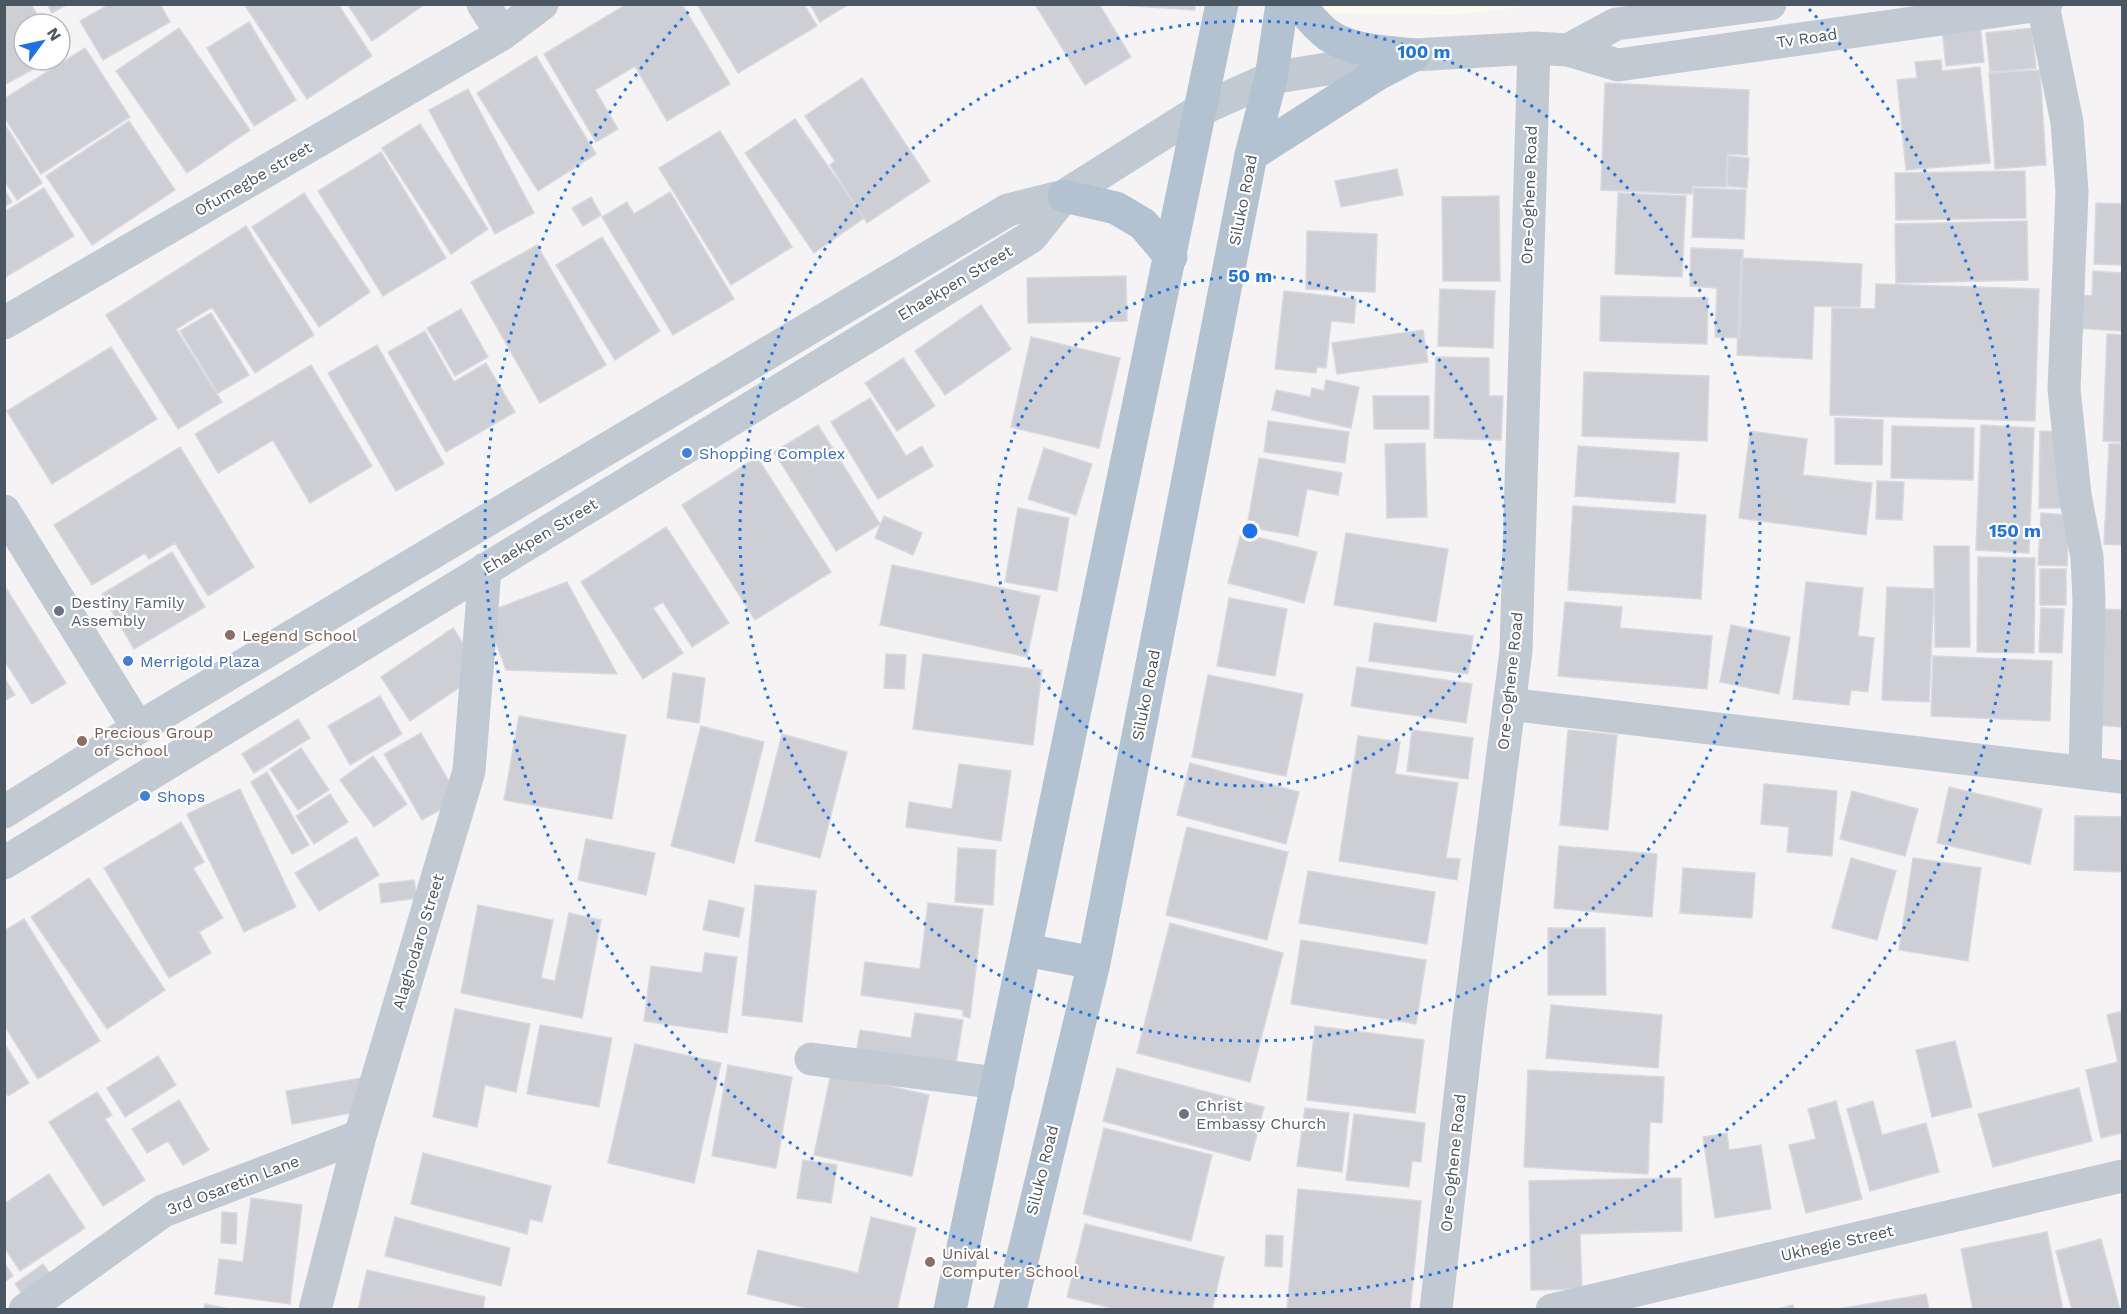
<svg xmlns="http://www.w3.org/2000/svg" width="2127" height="1314" viewBox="0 0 2127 1314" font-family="'Work Sans',sans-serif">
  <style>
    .commercial { fill: #fdf9ef }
    .building { fill: #cdcfd5; stroke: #d7d9de; stroke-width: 1.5 }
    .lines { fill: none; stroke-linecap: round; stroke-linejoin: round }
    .minor { stroke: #c1cad2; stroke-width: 33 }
    .major { stroke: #b3c2d1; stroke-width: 33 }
    .ring { fill: none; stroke: #1a73e8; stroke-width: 3; stroke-dasharray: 3 6 }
    .shop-dot { fill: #3f7fe0; stroke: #fff; stroke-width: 2 }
    .worship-dot { fill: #6b7280; stroke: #fff; stroke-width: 2 }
    .education-dot { fill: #8d6e63; stroke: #fff; stroke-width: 2 }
    .labels { text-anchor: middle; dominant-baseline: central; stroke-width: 4.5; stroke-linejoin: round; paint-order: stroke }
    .street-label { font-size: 16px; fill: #4a5661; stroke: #fff }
    .shop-label { font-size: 16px; fill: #366cbe; stroke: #fff; text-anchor: start }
    .worship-label { font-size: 16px; fill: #5b616d; stroke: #fff; text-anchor: start }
    .education-label { font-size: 16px; fill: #785e54; stroke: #fff; text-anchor: start }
    .centre { fill: #1a73e8; stroke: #fff; stroke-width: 3 }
    .ring-label { font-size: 18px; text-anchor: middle; font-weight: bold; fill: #1a73e8; stroke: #fff; stroke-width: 4.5; stroke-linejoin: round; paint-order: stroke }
  </style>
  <rect width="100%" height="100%" fill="#f5f3f3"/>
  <!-- commercial -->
  <path class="commercial" d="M1322,4L1540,5L1452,15L1320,13Z"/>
  <!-- building -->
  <path class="building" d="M4,4H31L42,24H24V60H50L4,85Z
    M47,4H68L52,13Z
    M110,4H160L170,22L103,60L80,21Z
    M244,4H338L372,56L307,99Z
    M347,4H425L372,41Z
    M627,4H682L730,84L667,121L635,66L595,90L618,129L596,142L544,54Z
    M697,4H804L817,26L738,73Z
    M810,4H849L820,22Z
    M1039,4H1099L1131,57L1085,85L1036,6Z
    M1102,4H1195V10Z
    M249,22L296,100L254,126L207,48Z
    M1980,24L1984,62L1946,66L1942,28Z
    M179,28L250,130L187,173L116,71Z
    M2032,28L2036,68L1990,72L1986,33Z
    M85,48L130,117L41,174L4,117V99Z
    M536,56L596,154L538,191L477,93Z
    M1941,60L1942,71L1980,67L1990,163L1906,170L1897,80L1917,78L1915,62Z
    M2040,70L2046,165L1995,169L1989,73Z
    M862,78L930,181L867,223L830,165L835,161L805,116Z
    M1605,83L1749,90L1747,155L1727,154L1726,187L1693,186L1692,194L1601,190Z
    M468,89L534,213L495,234L429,110Z
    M795,119L864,218L814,253L745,153Z
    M129,121L175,190L92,245L46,176Z
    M420,124L488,229L451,254L382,148Z
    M6,126L42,183L17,200L4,180Z
    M720,131L792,247L731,285L659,168Z
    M381,152L446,258L383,296L318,191Z
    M1728,156L1749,158L1747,188L1727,186Z
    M1397,169L1403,195L1341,207L1335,181Z
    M2025,171L2026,218L1896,220L1895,173Z
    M44,188L74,236L4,278V212Z
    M1694,188L1746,190L1744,239L1692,237Z
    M4,189L12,202L4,207Z
    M670,192L734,299L673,335L602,217L627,202L634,214Z
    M304,193L370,292L319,327L252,227Z
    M1618,193L1686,196L1682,277L1615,274Z
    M1499,196L1500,281H1443L1442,197Z
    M591,197L601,215L583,226L572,208Z
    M2096,203L2122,204V265L2094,264Z
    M2027,221L2028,280L1896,283L1895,224Z
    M246,226L314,335L255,373L212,307L176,329L222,402L178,429L106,315Z
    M1307,231L1377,234L1375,292L1306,289Z
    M602,237L660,331L615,360L556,265Z
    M537,245L606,365L540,403L471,282Z
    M1691,248L1743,250L1740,338L1715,337L1717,288L1690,286Z
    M1741,258L1862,264L1860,307L1814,306L1812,359L1737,355Z
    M2093,271L2122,273V331L2076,328L2077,295L2092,296Z
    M1126,276L1127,321L1028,323L1027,278Z
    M1876,284L2039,289L2035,421L1830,415L1832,308L1875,309Z
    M1440,289L1495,291L1493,348L1438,346Z
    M1284,291L1356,299L1354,323L1331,321L1326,368L1317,367L1316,373L1275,369Z
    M1601,296L1708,298L1707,344L1600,341Z
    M981,305L1011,349L945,395L915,351Z
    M461,309L488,357L455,376L427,328Z
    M211,313L249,375L218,393L180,331Z
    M1423,330L1428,362L1337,374L1332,343Z
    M425,331L454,382L486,363L515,412L446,452L388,352Z
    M2107,334L2122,335V442L2103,441Z
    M1031,337L1120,358L1099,448L1011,427Z
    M377,345L444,464L396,491L328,373Z
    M111,347L157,419L52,484L7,411Z
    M1436,357L1489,358V396H1503L1501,440L1434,438Z
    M903,358L935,406L897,431L865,383Z
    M311,365L372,466L310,503L273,440L218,473L195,434Z
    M1584,372L1709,376L1707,441L1582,436Z
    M1326,380L1359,387L1351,428L1272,410L1276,390L1310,397L1312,388L1324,391Z
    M1373,396H1429V429H1374Z
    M870,398L906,456L922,446L933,466L878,499L831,422Z
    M1835,418L1883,420L1882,465L1835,464Z
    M1268,421L1349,432L1345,463L1264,452Z
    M818,425L880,524L836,551L774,452Z
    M1981,425L2034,428L2029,553L1976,550Z
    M1892,426L1974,428L1973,480L1891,478Z
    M1750,431L1807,439L1803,475L1872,483L1866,535L1739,518Z
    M2040,431L2058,432L2064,508H2039Z
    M1425,443L1427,517L1387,518L1385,444Z
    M2109,444H2122V545L2104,544Z
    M1578,446L1679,453L1675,503L1575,496Z
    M180,447L254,567L208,596L175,543L149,559L145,553L92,585L54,525Z
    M1044,448L1092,464L1076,515L1028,499Z
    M757,457L831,572L755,620L682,505Z
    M1259,458L1342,473L1338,495L1307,489L1298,536L1247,527Z
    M1877,481L1904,482L1902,520L1876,519Z
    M1573,506L1706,515L1701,599L1568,590Z
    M1018,508L1069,518L1057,591L1005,582Z
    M2041,513L2069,515L2067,566L2038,565Z
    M884,516L922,533L913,555L875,538Z
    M666,527L729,623L692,647L663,602L653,608L683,653L643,679L581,582Z
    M1241,533L1317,552L1304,603L1228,583Z
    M1346,533L1448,549L1436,622L1334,605Z
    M1934,546H1969L1970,647H1935Z
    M172,552L205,607L134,649L102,594Z
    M1978,557L2035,558L2034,653L1977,652Z
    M892,565L1040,596L1027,657L880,625Z
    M2040,569H2066V605H2040Z
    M567,582L617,674L506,670L485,613Z
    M1806,582L1863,588L1858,636L1874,638L1868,692L1851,690L1849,705L1793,699Z
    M4,585L66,683L32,704L4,660Z
    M1887,587L1934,589L1929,702L1882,700Z
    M1229,598L1287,609L1275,676L1217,666Z
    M1565,602L1622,607L1620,628L1712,636L1707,689L1558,676Z
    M2041,608L2064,609L2062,653L2039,652Z
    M2101,609L2122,610V727L2096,725Z
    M1374,623L1473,636L1468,674L1369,661Z
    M1731,625L1790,637L1779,694L1720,682Z
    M453,628L482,672L410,721L381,677Z
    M886,654L906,655L904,689L884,688Z
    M923,654L1042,670L1033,745L913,729Z
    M1933,656L2052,661L2050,721L1931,716Z
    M1357,667L1472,684L1466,723L1351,706Z
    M673,673L705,678L699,723L667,718Z
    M1208,675L1303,694L1286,776L1192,757Z
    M4,677L15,695L4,701Z
    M380,696L402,734L350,765L328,726Z
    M519,716L626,735L612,819L504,800Z
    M298,719L310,738L254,773L242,754Z
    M701,726L764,742L734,863L671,846Z
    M1412,730L1473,738L1468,779L1407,771Z
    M1568,730L1617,735L1608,830L1560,825Z
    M421,733L459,799L422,820L384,754Z
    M782,734L847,752L820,858L755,841Z
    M1358,736L1400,742L1395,774L1458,783L1446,858L1460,859L1457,880L1339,861Z
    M301,748L329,790L298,810L270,769Z
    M373,756L407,804L374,827L340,780Z
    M1190,763L1299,792L1286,844L1177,815Z
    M959,764L1011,771L1001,841L906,827L909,802L952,809Z
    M267,772L309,845L292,854L251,782Z
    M1764,784L1837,791L1832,856L1787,852L1789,827L1761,824Z
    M1949,787L2042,809L2030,864L1937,843Z
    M240,789L296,907L244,932L187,814Z
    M1852,791L1918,809L1905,856L1840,839Z
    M330,794L348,822L314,844L296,816Z
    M2075,816L2122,817V872L2074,870Z
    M181,822L204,862L193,868L223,918L199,932L211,953L169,978L104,868Z
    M1187,827L1288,852L1267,940L1166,915Z
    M356,837L379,875L319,911L295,873Z
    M586,839L655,853L646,895L578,880Z
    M1559,846L1657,854L1652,917L1554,908Z
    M958,848L996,850L993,905L955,902Z
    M1851,858L1896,871L1877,940L1832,928Z
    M1913,858L1981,868L1968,961L1899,950Z
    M1683,868L1755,873L1752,918L1680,913Z
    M1308,871L1435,892L1427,944L1299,923Z
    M89,878L165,990L107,1029L31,917Z
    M414,880L417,898L381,903L379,884Z
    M755,885L816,891L802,1022L742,1015Z
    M709,900L744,908L739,937L703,930Z
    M928,903L983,909L970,1018L963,1016V1010L861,995L865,962L920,969Z
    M478,905L553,920L541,978L555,981L569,913L601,920L582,1018L461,993Z
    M24,919L100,1041L38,1079L4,1025V931Z
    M1170,923L1283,953L1250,1082L1137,1053Z
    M1548,928H1605L1606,995H1548Z
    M1301,940L1426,960L1416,1024L1291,1004Z
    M705,953L737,957L727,1033L644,1021L651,966L702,973Z
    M1551,1005L1662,1015L1658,1068L1546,1058Z
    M455,1009L530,1024L516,1092L485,1085L477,1127L433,1117Z
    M2122,1011V1133L2101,1138L2086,1070L2118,1062L2107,1015Z
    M915,1013L963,1020L955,1070L856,1054L860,1030L911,1038Z
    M540,1025L612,1038L599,1107L527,1094Z
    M1315,1026L1424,1040L1415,1113L1307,1100Z
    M1955,1041L1972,1107L1932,1117L1916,1050Z
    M4,1043L29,1083L8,1096L4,1090Z
    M635,1044L721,1063L694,1183L608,1163Z
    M158,1056L176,1085L125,1117L107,1088Z
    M728,1065L792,1077L776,1168L712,1156Z
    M1117,1068L1264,1107L1250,1161L1103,1121Z
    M1528,1070L1664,1077L1662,1123L1650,1122L1648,1174L1524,1167Z
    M831,1073L929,1095L912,1176L814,1155Z
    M361,1078L367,1110L292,1124L286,1091Z
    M2079,1088L2092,1141L1993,1167L1978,1114Z
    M97,1092L112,1115L105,1119L145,1180L103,1206L49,1122Z
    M179,1100L209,1150L183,1165L168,1141L147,1153L132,1129Z
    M1836,1101L1862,1199L1806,1213L1789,1145L1816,1139L1808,1109Z
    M1873,1101L1882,1135L1926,1123L1939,1172L1870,1191L1847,1109Z
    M1305,1108L1349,1113L1342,1172L1297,1166Z
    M1354,1114L1425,1123L1421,1162L1412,1161L1409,1187L1346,1180Z
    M1104,1128L1212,1155L1191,1241L1083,1214Z
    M1727,1133L1729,1150L1761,1145L1771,1209L1715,1218L1703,1137Z
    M423,1153L551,1186L542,1222L530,1219L527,1234L411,1204Z
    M803,1160L837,1165L831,1203L797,1198Z
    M49,1174L85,1228L20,1271L4,1247V1204Z
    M1681,1178L1682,1231L1580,1234L1582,1289L1531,1290L1529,1181Z
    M1298,1189L1421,1201L1410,1310H1287Z
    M251,1198L302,1205L290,1304L215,1294L219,1259L243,1262Z
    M222,1212L237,1213L236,1244L221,1243Z
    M395,1217L510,1248L501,1286L385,1256Z
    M871,1217L916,1228L897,1310H814L747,1294L758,1250L858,1273Z
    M1085,1224L1224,1257L1212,1310H1119L1067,1297Z
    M2047,1232L2063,1310H1973L1961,1249Z
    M1266,1235L1283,1236L1282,1267L1265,1266Z
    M2101,1239L2120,1310H2072L2056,1251Z
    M4,1262L13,1276L4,1282Z
    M43,1264L53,1278L25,1298L15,1284Z
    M367,1270L485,1297L483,1310H358Z
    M1926,1294L1929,1310H1832Z
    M205,1304L234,1310H204Z
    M1793,1305L1794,1310H1774Z"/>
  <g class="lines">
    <!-- minor -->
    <path class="minor" d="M483,4L502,34
      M1770,4L1616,24L1568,50L1618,65L2046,4
      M2043,5L2067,122L2072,192L2064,389L2075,495L2087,557L2089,600L2085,773
      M4,323L502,34L542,4
      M4,511L138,728
      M1509,704L2122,777
      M4,812L138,728L1008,210L1064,196L1202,109L1271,78L1414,55L1534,48L1568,50
      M4,863L1031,237L1064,196
      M811,1059L998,1083
      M25,1310L163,1211L360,1136
      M315,1310L360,1136L469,771L485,569
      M1436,1310L1467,1034L1516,651L1534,48
      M1552,1310L2122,1176"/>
    <!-- major -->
    <path class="major" d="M1298,4C1307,14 1317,27 1328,35C1353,52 1385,51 1414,55
      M1251,155L1376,75L1414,55
      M1064,196L1116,208L1143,224L1171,257
      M1026,950L1094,963
      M950,1310L1222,4
      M1010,1310L1094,963L1251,155L1271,78L1282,4"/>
  </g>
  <!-- distance rings -->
  <g class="ring">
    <circle cx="1250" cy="531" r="255"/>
    <circle cx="1250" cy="531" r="510"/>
    <path d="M1809 9A765 765 0 1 1 691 9"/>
  </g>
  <!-- markers -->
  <g class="shop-dot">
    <circle cx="687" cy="453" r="6"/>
    <circle cx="128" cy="661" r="6"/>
    <circle cx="145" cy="796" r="6"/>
  </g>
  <g class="worship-dot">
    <circle cx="59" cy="611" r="6"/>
    <circle cx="1184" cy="1114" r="6"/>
  </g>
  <g class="education-dot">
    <circle cx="230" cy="635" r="6"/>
    <circle cx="82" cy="741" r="6"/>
    <circle cx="930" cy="1262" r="6"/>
  </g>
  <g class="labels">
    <!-- street labels -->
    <g class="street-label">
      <text transform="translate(1807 38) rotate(-8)">Tv Road</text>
      <text transform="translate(253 179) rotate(-30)">Ofumegbe street</text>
      <text transform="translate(1529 195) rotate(-88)">Ore-Oghene Road</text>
      <text transform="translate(1243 200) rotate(-79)">Siluko Road</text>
      <text transform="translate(955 283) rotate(-31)">Ehaekpen Street</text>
      <text transform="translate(540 536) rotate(-31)">Ehaekpen Street</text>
      <text transform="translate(1510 681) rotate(-84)">Ore-Oghene Road</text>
      <text transform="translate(1146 695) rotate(-79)">Siluko Road</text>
      <text transform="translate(418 942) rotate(-73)">Alaghodaro Street</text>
      <text transform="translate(1453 1163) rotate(-84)">Ore-Oghene Road</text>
      <text transform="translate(1042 1170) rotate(-76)">Siluko Road</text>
      <text transform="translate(233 1185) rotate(-21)">3rd Osaretin Lane</text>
      <text transform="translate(1837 1243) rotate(-13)">Ukhegie Street</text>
    </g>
    <!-- shop labels -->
    <g class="shop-label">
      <text x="699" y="453">Shopping Complex</text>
      <text x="140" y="661">Merrigold Plaza</text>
      <text x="157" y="796">Shops</text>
    </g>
    <!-- worship labels -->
    <g class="worship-label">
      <text x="71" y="602">Destiny Family<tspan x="71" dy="18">Assembly</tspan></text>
      <text x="1196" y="1105">Christ<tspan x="1196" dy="18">Embassy Church</tspan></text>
    </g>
    <!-- education labels -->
    <g class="education-label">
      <text x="242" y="635">Legend School</text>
      <text x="94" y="732">Precious Group<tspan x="94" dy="18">of School</tspan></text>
      <text x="942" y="1253">Unival<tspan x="942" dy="18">Computer School</tspan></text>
    </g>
  </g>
  <circle cx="1250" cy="531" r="9" class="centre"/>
  <g class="ring-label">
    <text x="1424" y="58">100 m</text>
    <text x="1250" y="282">50 m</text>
    <text x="2015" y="537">150 m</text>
  </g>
  <!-- border -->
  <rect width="2127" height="1314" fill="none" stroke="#4a5661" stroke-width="12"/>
  <!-- north arrow -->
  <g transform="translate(42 42) rotate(57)"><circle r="28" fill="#ffffff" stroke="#b7bbc0" stroke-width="1.5"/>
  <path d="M0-4.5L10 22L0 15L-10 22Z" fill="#1a73e8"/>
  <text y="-9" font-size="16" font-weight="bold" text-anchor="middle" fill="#4a5661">N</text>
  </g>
</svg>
